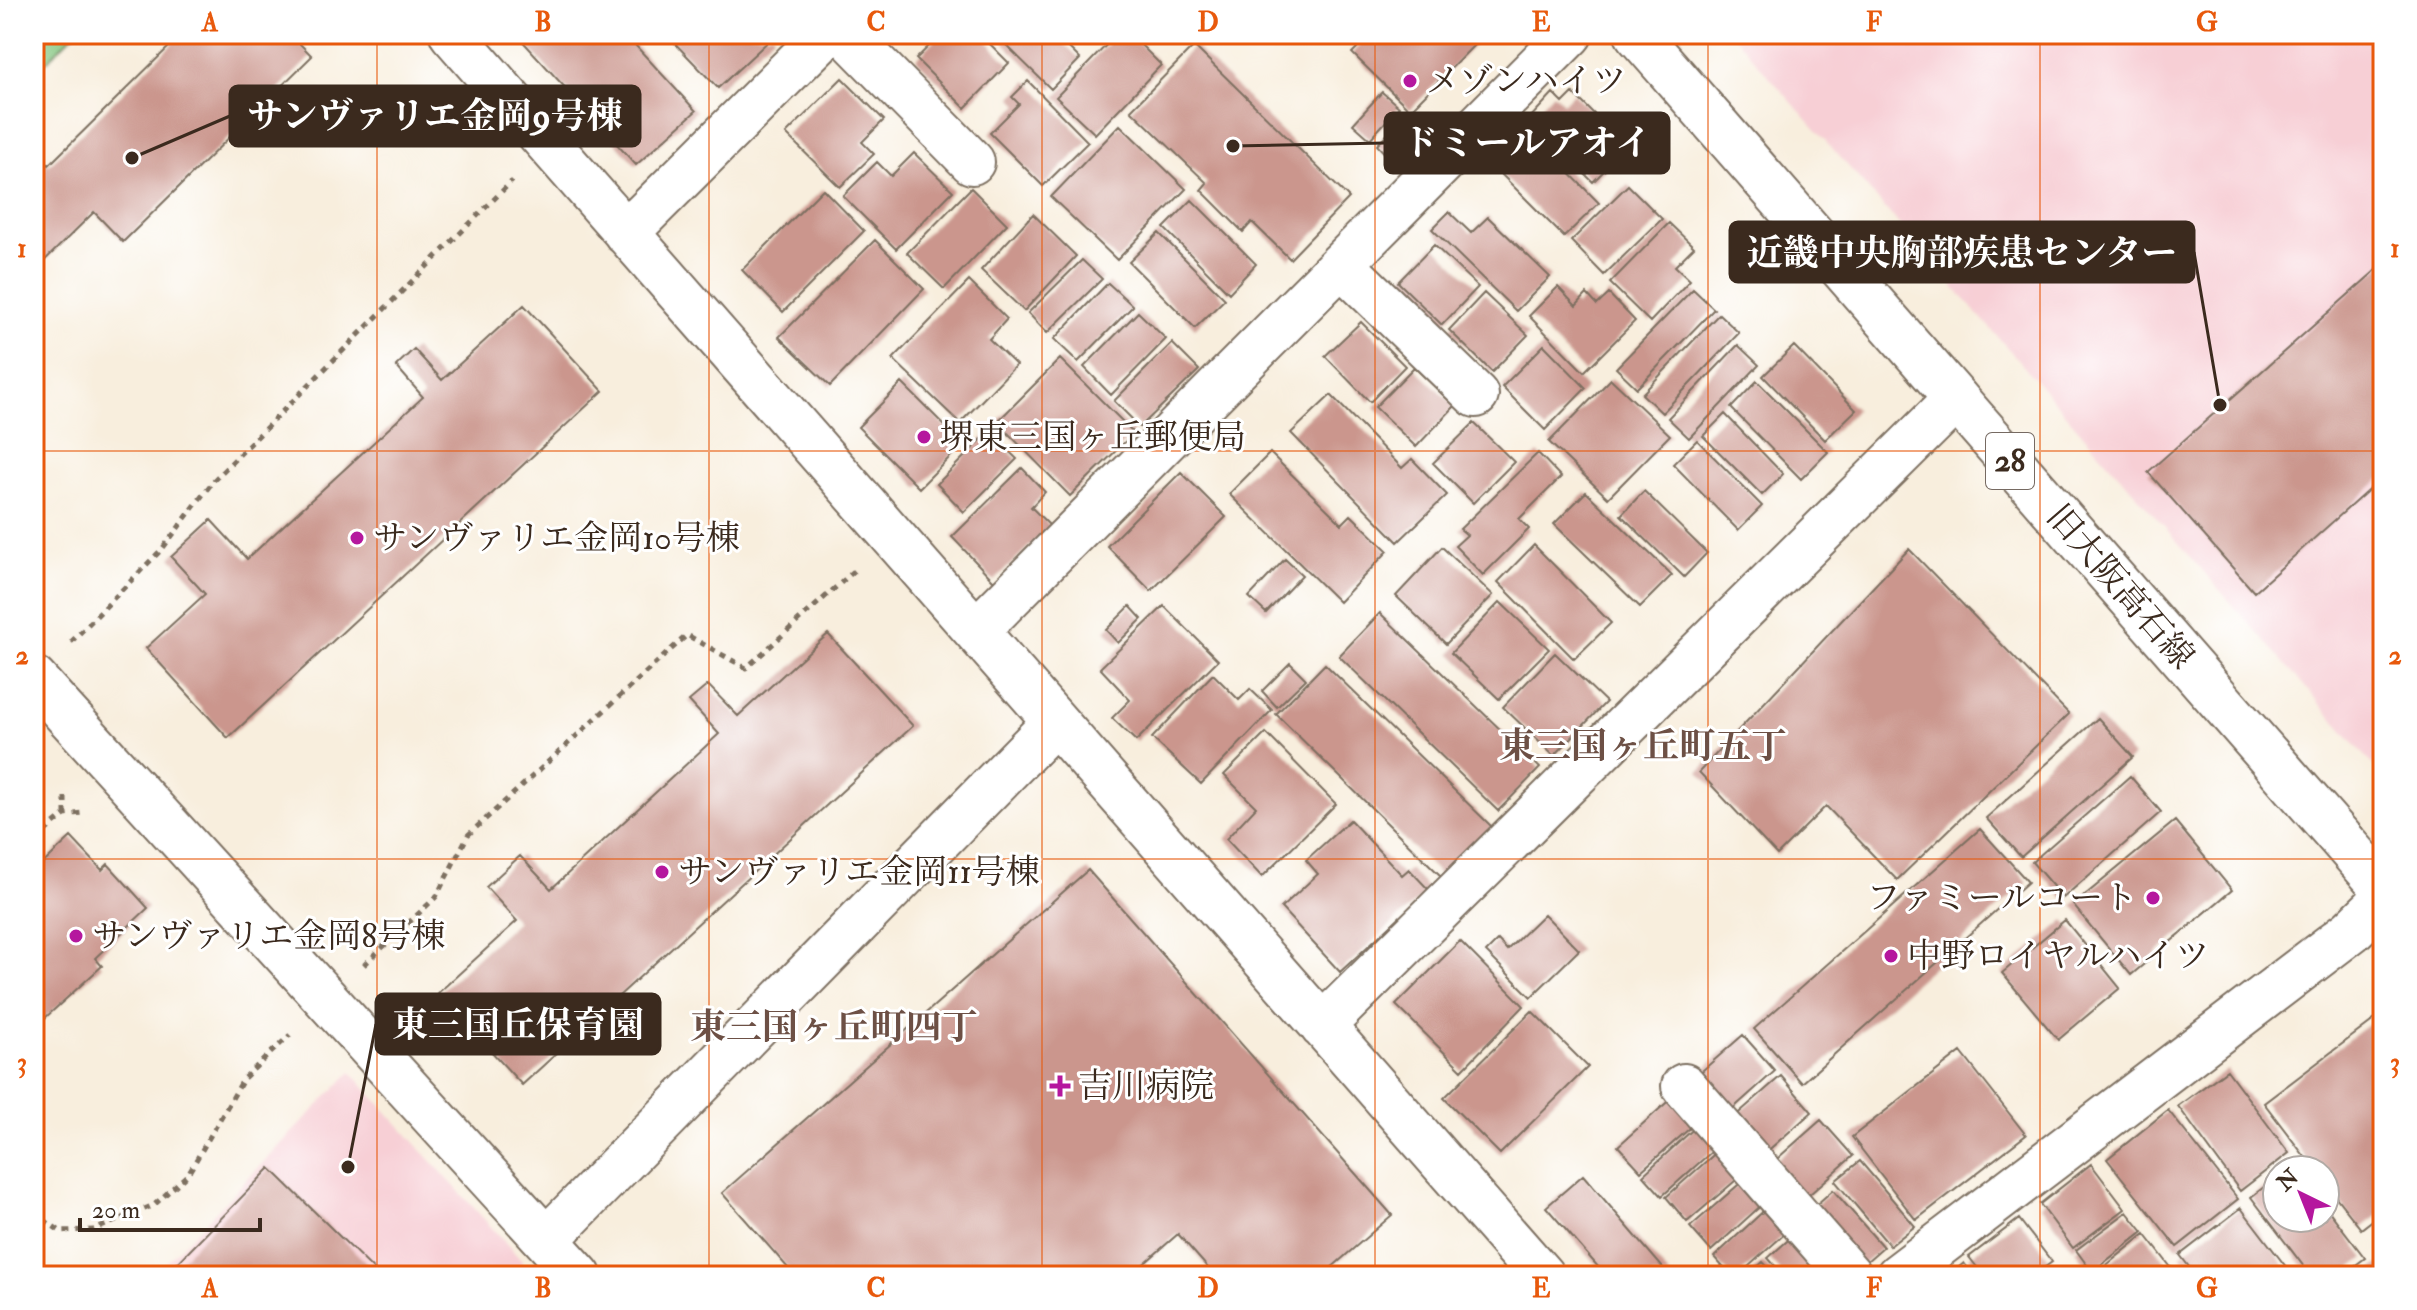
<svg xmlns="http://www.w3.org/2000/svg" width="2417" height="1310" viewBox="0 0 2417 1310" font-family="'IM FELL Double Pica','Noto Serif JP',serif">
  <style>
    .built { fill: #f7cfd5 }
    .green { fill: #82c57e; stroke: #5e784e; stroke-width: 2 }
    .building { fill: #cb968d }
    .lines { fill: none; stroke-linecap: round; stroke-linejoin: round }
    .minor-casing { stroke: #7d6f61; stroke-width: 48 }
    .major-casing { stroke: #7d6f61; stroke-width: 48 }
    .path { stroke: #7d6f61; stroke-width: 5; stroke-dasharray: 6 6; stroke-linecap: butt }
    .minor { stroke: #fff; stroke-width: 44 }
    .major { stroke: #fff; stroke-width: 44 }
    .grid { fill: none; stroke: #e8590c; stroke-width: 2; stroke-opacity: 0.55 }
    .poi-dot { fill: #b5179e; stroke: #fff; stroke-width: 3 }
    .labels { text-anchor: middle; dominant-baseline: central; stroke-width: 6; stroke-linejoin: round; paint-order: stroke }
    .shield { fill: #fff; stroke: #766a62; stroke-width: 2 }
    .shield-label { font-size: 32px; font-weight: bold; fill: #3b2a1e }
    .poi-label { font-size: 34px; fill: #3b2a1e; stroke: #fff; text-anchor: start }
    .street-label { font-size: 34px; fill: #3b2a1e; stroke: #fff }
    .neighbourhood-label { font-size: 36px; font-weight: bold; fill: #6d5045; stroke: #fff }
    .leader { fill: none; stroke: #3b2a1e; stroke-width: 3 }
    .callout-dot { fill: #3b2a1e; stroke: #fff; stroke-width: 3 }
    .callout { fill: #3b2a1e; stroke: #3b2a1e; stroke-width: 3 }
    .callout-label { font-size: 36px; text-anchor: middle; font-weight: bold; fill: #fff }
    .neatline { fill: none; stroke: #e8590c; stroke-width: 3 }
    .grid-label { font-size: 26px; text-anchor: middle; font-weight: bold; fill: #e8590c }
  </style>
  <rect width="100%" height="100%" fill="#fff"/>
  <filter id="ink" filterUnits="userSpaceOnUse"><feTurbulence type="fractalNoise" baseFrequency=".0125" numOctaves="2"/><feDisplacementMap in="SourceGraphic" scale="16" xChannelSelector="R" yChannelSelector="G"/><feConvolveMatrix kernelMatrix="1 2 1 2 8 2 1 2 1" color-interpolation-filters="sRGB"/></filter>
  <filter id="wash" filterUnits="userSpaceOnUse"><feTurbulence type="fractalNoise" baseFrequency=".006" numOctaves="4" result="noise"/><feDisplacementMap in="SourceGraphic" scale="32" xChannelSelector="R" yChannelSelector="G"/><feGaussianBlur stdDeviation="1.8" result="paint"/><feColorMatrix in="noise" values="0 0 0 0 0 0 0 0 0 0 0 0 0 0 0 0 0 1.4 0 .05"/><feComposite in="paint" operator="in"/></filter>
  <g filter="url(#wash)">
    <rect width="100%" height="100%" fill="#f8eedd"/>
    <!-- built -->
    <path class="built" d="M1732,34H2383V776Z
      M351,1072L522,1261L523,1276H153Z"/>
    <!-- green -->
    <path class="green" d="M34,34H74L45,63L34,52Z"/>
    <g id="blocks">
      <!-- building -->
      <path class="building" d="M182,34H290L312,56L123,242L94,212L34,271V151L49,165Z
        M516,34H625L696,111L636,165Z
        M666,34H772L774,36L718,88Z
        M929,34H980L1009,63L965,108L916,59L935,40Z
        M1005,34H1067L1061,40L1080,59L1051,89L1000,39Z
        M1117,34H1130L1161,65L1095,134L1056,97Z
        M1371,34H1485L1410,110L1352,53Z
        M1194,46L1349,198L1290,259L1252,222L1243,232L1201,190L1207,183L1131,110Z
        M842,78L884,120L862,142L874,154L840,187L786,134Z
        M1028,81L1088,142L1043,186L990,133L1019,104L1012,97Z
        M1382,92L1399,107L1370,139L1353,124Z
        M1553,93L1563,103L1573,93L1627,147L1593,182L1529,119Z
        M1406,115L1422,131L1392,161L1377,145Z
        M1120,125L1186,189L1117,260L1051,197Z
        M1536,139L1599,203L1564,237L1501,174Z
        M914,153L953,191L896,249L843,196L877,162L891,176Z
        M1628,185L1662,219L1604,275L1571,241Z
        M971,188L1007,224L944,289L907,253Z
        M823,189L864,231L783,312L742,270Z
        M1192,200L1256,264L1229,293L1164,228Z
        M1449,212L1471,233L1488,217L1550,277L1516,311L1432,229Z
        M1033,214L1076,256L1024,311L981,270Z
        M1669,223L1694,247L1675,266L1690,280L1650,322L1610,283Z
        M1159,233L1225,299L1195,328L1129,262Z
        M875,240L924,289L830,386L779,337Z
        M1434,245L1478,287L1442,325L1398,282Z
        M1082,260L1102,279L1047,333L1028,313Z
        M2383,264V477L2254,592L2148,472Z
        M969,281L1007,319L989,339L1016,365L960,423L893,359Z
        M1108,283L1133,306L1078,362L1054,339Z
        M1558,287L1576,306L1587,294L1597,305L1609,294L1635,321L1584,372L1529,316Z
        M1693,289L1714,309L1637,388L1616,368Z
        M1484,293L1528,335L1492,372L1449,330Z
        M524,305L603,391L228,738L146,648L205,594L171,557L211,520L247,559L423,397L396,366L414,349L442,380Z
        M1138,312L1166,339L1111,395L1084,367Z
        M1719,314L1739,333L1662,413L1642,394Z
        M1361,322L1405,366L1370,402L1325,356Z
        M1172,343L1199,370L1140,427L1114,401Z
        M1544,345L1586,388L1545,430L1502,387Z
        M1738,345L1759,365L1689,438L1668,418Z
        M1794,346L1856,410L1825,440L1763,376Z
        M1060,359L1134,433L1070,496L997,422Z
        M1414,367L1455,406L1416,447L1375,407Z
        M1611,379L1670,435L1608,498L1549,442Z
        M1757,381L1828,452L1801,479L1731,408Z
        M902,383L963,444L919,488L858,427Z
        M1331,395L1402,468L1412,459L1447,495L1398,542L1291,433Z
        M1725,414L1783,474L1762,495L1703,436Z
        M1474,423L1514,462L1473,503L1433,463Z
        M989,432L1017,459L964,512L937,484Z
        M1697,440L1762,506L1738,530L1673,464Z
        M1270,453L1342,524L1351,515L1388,551L1339,602L1229,494Z
        M1538,453L1561,477L1519,519L1529,529L1483,575L1455,546L1467,535L1460,529Z
        M1022,468L1045,492L1031,507L1050,526L994,581L952,537Z
        M1181,472L1226,517L1151,591L1107,546Z
        M1644,491L1707,553L1684,577L1621,515Z
        M1586,492L1672,575L1640,607L1554,524Z
        M1534,545L1611,623L1574,659L1498,582Z
        M1442,547L1493,595L1446,644L1396,596Z
        M1909,549L2069,714L1897,880L1826,806L1777,855L1699,772Z
        M1285,559L1302,575L1266,613L1249,597Z
        M1500,602L1549,649L1499,699L1451,653Z
        M1130,606L1142,619L1118,643L1106,630Z
        M1164,606L1218,660L1136,741L1112,718L1130,700L1100,668Z
        M1380,613L1540,768L1498,811L1339,656Z
        M828,634L913,726L522,1085L438,993L517,921L486,887L520,856L551,889L719,734L689,701L708,685L738,716Z
        M1555,653L1606,702L1554,756L1503,707Z
        M1290,663L1306,679L1277,707L1262,691Z
        M1325,664L1492,827L1442,877L1276,714Z
        M1213,674L1239,700L1250,689L1272,710L1201,784L1152,738Z
        M2098,718L2133,757L2021,857L1986,818Z
        M1266,733L1336,804L1262,877L1226,839L1256,807L1224,775Z
        M2130,776L2161,812L2063,898L2032,862Z
        M1350,820L1402,875L1409,869L1429,890L1340,972L1281,908L1318,874L1306,860Z
        M2175,821L2232,890L2131,975L2073,905Z
        M1980,829L2028,882L1802,1083L1754,1029Z
        M71,837L102,870L108,864L148,908L95,958L102,966L34,1028V872Z
        M1088,870L1392,1215L1322,1276H1215L1178,1234L1130,1276H795L722,1193Z
        M1544,914L1579,950L1531,997L1486,952L1498,940L1507,950Z
        M2065,920L2120,988L2058,1040L2002,973Z
        M1460,941L1524,1006L1462,1070L1396,1005Z
        M1532,1011L1588,1067L1500,1154L1444,1098Z
        M2383,1013V1212L2361,1229L2325,1183V1170H2315L2264,1103Z
        M1743,1035L1775,1071L1728,1113L1695,1077Z
        M1961,1052L2026,1135L1916,1220L1852,1137Z
        M2227,1070L2289,1153L2240,1191L2178,1106Z
        M1781,1076L1812,1112L1764,1154L1733,1118Z
        M1674,1096L1697,1122L1641,1171L1618,1146Z
        M2168,1110L2238,1199L2177,1247L2107,1159Z
        M1821,1120L1853,1156L1802,1201L1770,1165Z
        M1699,1124L1718,1146L1662,1196L1643,1175Z
        M1719,1150L1742,1175L1687,1222L1666,1197Z
        M1860,1161L1915,1226L1890,1246L1835,1181Z
        M2091,1164L2125,1209L2073,1248L2040,1204Z
        M270,1168L380,1276H165Z
        M1583,1175L1670,1276H1606L1546,1207Z
        M2277,1177V1218H2325V1206L2365,1258L2341,1276H2311L2251,1197Z
        M1745,1179L1765,1202L1711,1251L1690,1227Z
        M1833,1190L1883,1247L1859,1268L1809,1211Z
        M1768,1207L1789,1230L1738,1276H1731L1714,1257Z
        M2241,1208L2293,1276H2196L2180,1255Z
        M2127,1212L2143,1232L2092,1272L2076,1250Z
        M2019,1219L2052,1262L2033,1276H1984L1969,1257Z
        M2145,1234L2173,1270L2165,1276H2093Z
        M1794,1235L1833,1276H1784L1768,1258Z
        M2383,1261V1276H2364Z
        M1763,1262L1776,1276H1747Z
        M1964,1263L1974,1276H1948Z"/>
    </g>
  </g>
  <g filter="url(#ink)">
    <use href="#blocks" fill-opacity="0" stroke="#7d6f61" stroke-width="2"/>
    <g class="lines">
      <!-- minor casing -->
      <g class="minor-casing">
        <path id="minor" d="M452,34L1542,1276
          M846,34L972,162
          M626,233L826,34
          M1341,264L1476,395
          M976,631L1570,34
          M34,679L579,1276
          M1322,1026L1956,399
          M1684,1086L1850,1276
          M547,1239L1055,722
          M1898,1276L2351,931L2383,900"/>
      </g>
      <!-- major casing -->
      <g class="major-casing">
        <path id="major" d="M1637,34L2383,887"/>
      </g>
      <!-- path -->
      <path class="path" d="M71,642L163,548L214,480L512,181
        M65,815V795
        M34,836H39L65,815L82,813
        M364,965L436,897L468,835L687,635L746,668L854,571
        M34,1213L60,1231L94,1230L154,1205L188,1174L244,1078L290,1035"/>
      <!-- minor -->
      <use href="#minor" class="minor"/>
      <!-- major -->
      <use href="#major" class="major"/>
    </g>
  </g>
  <!-- grid -->
  <path class="grid" d="M377,34V1276M709,34V1276M1042,34V1276M1375,34V1276M1708,34V1276M2040,34V1276M34,451H2383M34,859H2383"/>
  <!-- markers -->
  <g class="poi-dot">
    <circle cx="1410" cy="81" r="8"/>
    <circle cx="924" cy="437" r="8"/>
    <circle cx="357" cy="538" r="8"/>
    <circle cx="662" cy="872" r="8"/>
    <circle cx="2153" cy="898" r="8"/>
    <circle cx="76" cy="936" r="8"/>
    <circle cx="1891" cy="956" r="8"/>
    <path d="M1056 1074h8v8h8v8h-8v8h-8v-8h-8v-8h8z"/>
  </g>
  <g class="labels">
    <!-- shield labels -->
    <rect class="shield" x="1986" y="433" width="48" height="56" rx="6"/>
    <g class="shield-label">
      <text x="2010" y="461">28</text>
    </g>
    <!-- poi labels -->
    <g class="poi-label">
      <text x="1426" y="81">メゾンハイツ</text>
      <text x="940" y="437">堺東三国ヶ丘郵便局</text>
      <text x="373" y="538">サンヴァリエ金岡10号棟</text>
      <text x="678" y="872">サンヴァリエ金岡11号棟</text>
      <text x="2137" y="898" text-anchor="end">ファミールコート</text>
      <text x="92" y="936">サンヴァリエ金岡8号棟</text>
      <text x="1907" y="956">中野ロイヤルハイツ</text>
      <text x="1078" y="1086">吉川病院</text>
    </g>
    <!-- street labels -->
    <g class="street-label">
      <text transform="translate(2120 587) rotate(49)">旧大阪高石線</text>
    </g>
    <!-- neighbourhood labels -->
    <g class="neighbourhood-label">
      <text x="1643" y="746">東三国ヶ丘町五丁</text>
      <text x="834" y="1027">東三国ヶ丘町四丁</text>
    </g>
  </g>
  <!-- callouts -->
  <path class="leader" d="M132 158L230 116M1233 146L1385 143M2220 405L2194 252M348 1167L376 1024"/>
  <g class="callout-dot">
    <circle cx="132" cy="158" r="8"/>
    <circle cx="1233" cy="146" r="8"/>
    <circle cx="2220" cy="405" r="8"/>
    <circle cx="348" cy="1167" r="8"/>
  </g>
  <g class="callout">
    <rect x="230" y="86" width="410" height="60" rx="8"/>
    <rect x="1385" y="113" width="284" height="60" rx="8"/>
    <rect x="1730" y="222" width="464" height="60" rx="8"/>
    <rect x="376" y="994" width="284" height="60" rx="8"/>
  </g>
  <g class="callout-label">
    <text x="435" y="128">サンヴァリエ金岡9号棟</text>
    <text x="1527" y="155">ドミールアオイ</text>
    <text x="1962" y="265">近畿中央胸部疾患センター</text>
    <text x="518" y="1037">東三国丘保育園</text>
  </g>
  <!-- margin -->
  <rect width="2417" height="1310" fill="none" stroke="#fff" stroke-width="88"/>
  <!-- north arrow -->
  <g transform="translate(2301 1194) rotate(317)"><circle r="38" fill="#ffffff" stroke="#b1aaa5" stroke-width="2"/>
  <path d="M0-6L14 30L0 20L-14 30Z" fill="#b5179e"/>
  <text y="-12" font-size="22" font-weight="bold" text-anchor="middle" fill="#3b2a1e">N</text>
  </g>
  <!-- scale -->
  <path d="M80 1218v12h180v-12" fill="none" stroke="#3b2a1e" stroke-width="4"/>
  <text x="92" y="1218" font-size="24" fill="#3b2a1e" stroke="#ffffff" stroke-width="6" paint-order="stroke">20 m</text>
  <rect x="44" y="44" width="2329" height="1222" class="neatline"/>
  <g class="grid-label">
    <text x="210" y="31">A</text>
    <text x="543" y="31">B</text>
    <text x="876" y="31">C</text>
    <text x="1208" y="31">D</text>
    <text x="1541" y="31">E</text>
    <text x="1874" y="31">F</text>
    <text x="2207" y="31">G</text>
    <text x="22" y="257">1</text>
    <text x="2395" y="257">1</text>
    <text x="22" y="664">2</text>
    <text x="2395" y="664">2</text>
    <text x="22" y="1071">3</text>
    <text x="2395" y="1071">3</text>
    <text x="210" y="1297">A</text>
    <text x="543" y="1297">B</text>
    <text x="876" y="1297">C</text>
    <text x="1208" y="1297">D</text>
    <text x="1541" y="1297">E</text>
    <text x="1874" y="1297">F</text>
    <text x="2207" y="1297">G</text>
  </g>
</svg>
